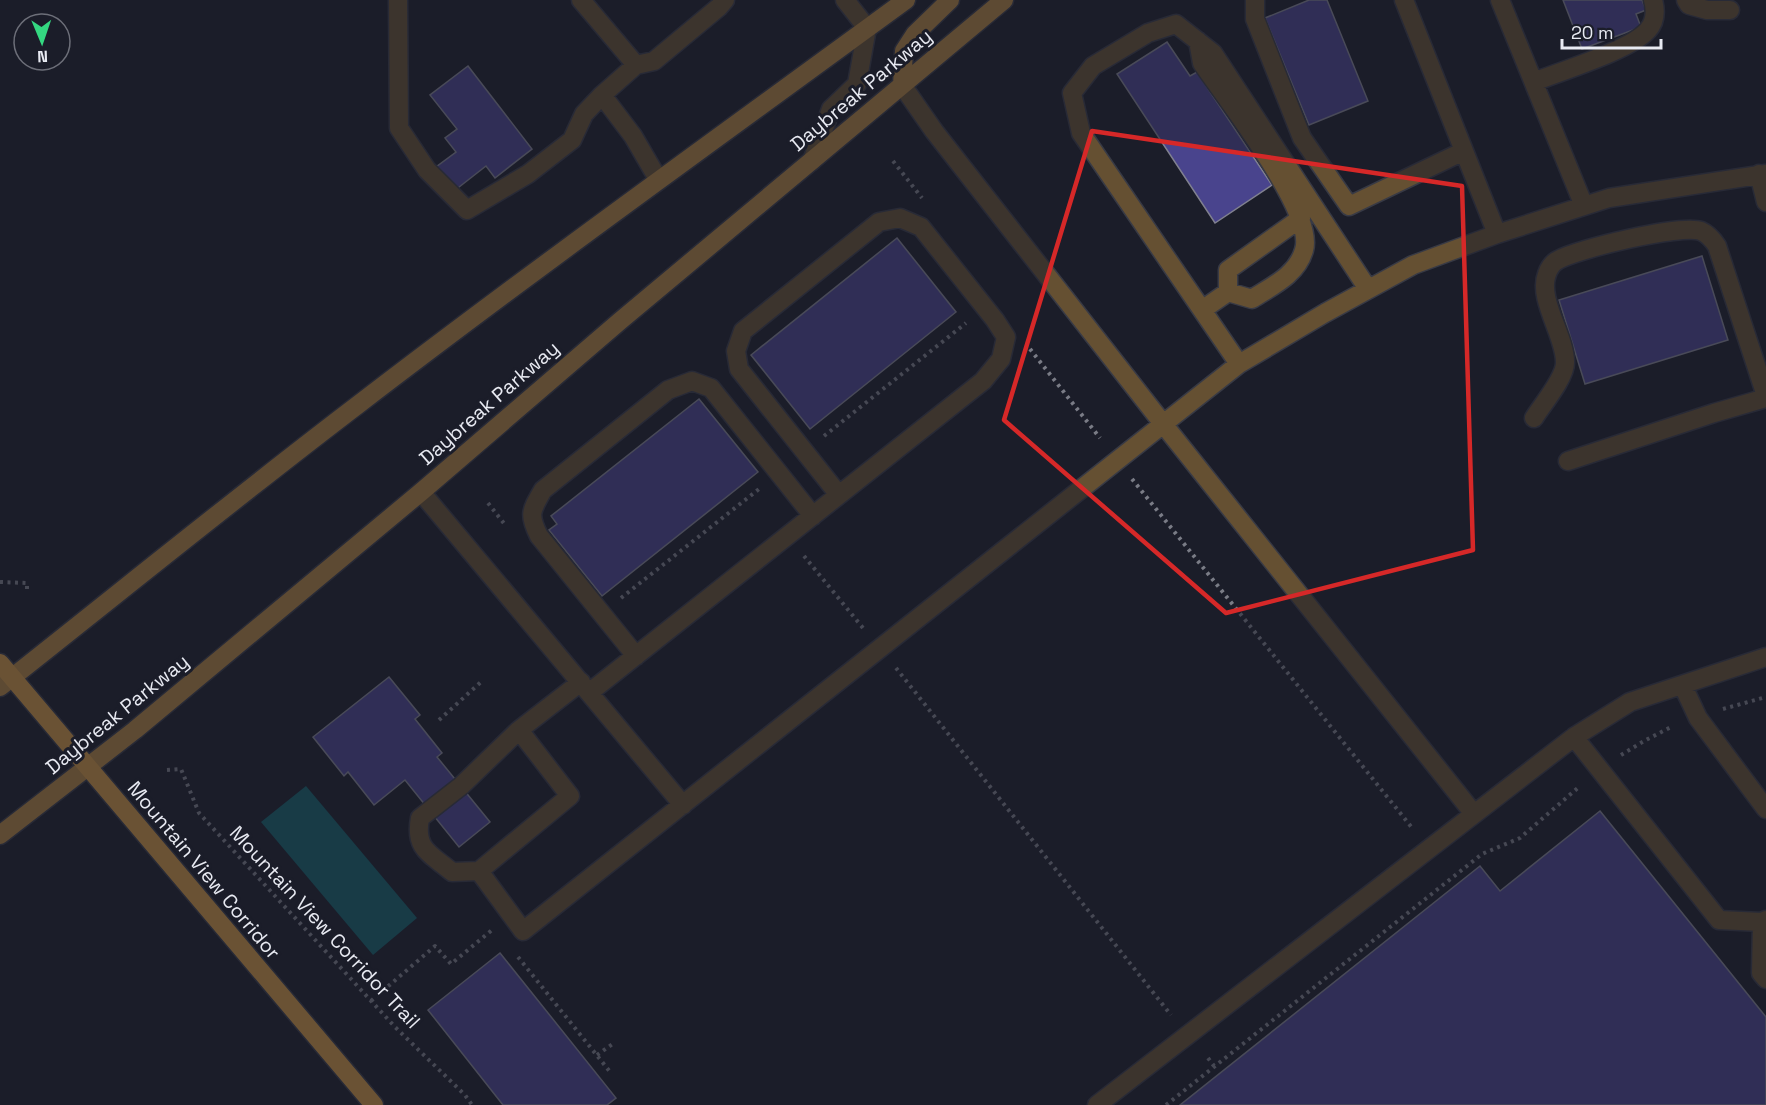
<svg xmlns="http://www.w3.org/2000/svg" width="1766" height="1105" viewBox="0 0 1766 1105" font-family="'Space Grotesk',sans-serif">
  <style>
    .water { fill: #145f69 }
    .building { fill: #49448d; stroke: #808190; stroke-width: 1.5 }
    .lines { fill: none; stroke-linecap: round; stroke-linejoin: round }
    .minor-casing { stroke: #383a45; stroke-width: 21 }
    .major-casing { stroke: #383a45; stroke-width: 21 }
    .highway-casing { stroke: #383a45; stroke-width: 21 }
    .path { stroke: #7a7c86; stroke-width: 4; stroke-dasharray: 3 4.5; stroke-linecap: butt }
    .minor { stroke: #655032; stroke-width: 18 }
    .major { stroke: #ad803e; stroke-width: 18 }
    .highway { stroke: #ca9342; stroke-width: 18 }
    .marked { fill: none; stroke: #d62828; stroke-width: 4.5; stroke-linejoin: round }
    .labels { text-anchor: middle; dominant-baseline: central; stroke-width: 6; stroke-linejoin: round; paint-order: stroke }
    .street-label { font-size: 20px; fill: #e8eaf2; stroke: #1b1d29 }
  </style>
  <rect width="100%" height="100%" fill="#1b1d29"/>
  <!-- water -->
  <path class="water" d="M306,786L417,918L373,955L261,822Z"/>
  <!-- building -->
  <path class="building" d="M1309,0H1327L1368,101L1309,125L1265,18Z
    M1563,0H1642L1646,10L1636,14L1641,27L1582,49Z
    M1167,42L1190,76L1197,72L1272,185L1215,223L1117,74Z
    M468,66L532,149L495,178L486,166L454,191L436,167L456,152L445,138L457,129L430,95Z
    M897,238L956,312L810,429L751,355Z
    M1702,256L1728,340L1585,384L1559,300Z
    M699,399L758,472L602,596L549,530L557,524L551,516Z
    M389,677L420,715L415,719L442,753L437,757L490,822L459,847L405,780L374,805L348,772L344,776L313,737Z
    M1600,811L1766,1017V1105H1180L1480,866L1500,891Z
    M500,953L616,1098L607,1105H503L428,1010Z"/>
  <g class="lines">
    <!-- minor casing -->
    <g class="minor-casing">
      <path id="minor" d="M398,0L399,128L427,170L467,210L528,174L572,140L584,114L602,95
        M581,0L636,65L602,95L633,136L658,179
        M1255,0V19L1302,138L1349,206L1464,151
        M1404,0L1497,234
        M1500,0L1584,206
        M1686,0L1689,5L1707,10H1730
        M1198,41L1202,63C1225,98 1316,212 1304,250C1297,275 1272,286 1252,299L1228,292L1202,310
        M636,65L654,61L719,7L725,0
        M1534,82C1561,71 1631,50 1648,30C1656,21 1656,11 1653,0
        M902,85L934,131L1164,425L1474,814
        M812,161L831,109L857,84L867,28L845,0
        M1759,174L1766,202
        M1228,292V270L1301,218
        M1239,364L1081,133L1072,93L1093,66L1148,33L1176,24L1213,53L1368,289
        M1534,418C1542,405 1565,378 1565,363C1566,337 1537,299 1547,274C1549,268 1552,263 1558,260C1577,249 1681,224 1701,231C1708,234 1713,240 1717,246L1766,396
        M1568,461L1714,413L1766,398
        M421,492L683,805
        M636,656L539,536C528,514 531,511 543,490L668,390L692,381L711,388L813,516
        M581,682L519,730L570,796L479,871L523,931L1239,364L1325,313L1413,265L1497,234L1609,198L1766,174
        M1683,686L1698,718L1766,809
        M590,692L983,381L1001,359L1006,337L995,320L921,227L900,218L879,222L743,331L736,351L739,369L839,495
        M1574,737L1719,920L1762,922L1766,920
        M479,871L452,872C431,854 414,850 420,818L461,786L519,730
        M1762,922L1761,973L1766,979
        M1097,1105L1574,737L1630,702L1766,657"/>
    </g>
    <!-- major casing -->
    <g class="major-casing">
      <path id="major" d="M902,85L904,51L915,34L950,0
        M0,687C119,593 238,496 359,404C539,266 723,134 906,0
        M0,835L135,730L421,492L620,321L1004,0"/>
    </g>
    <!-- highway casing -->
    <g class="highway-casing">
      <path id="highway" d="M0,663L374,1105"/>
    </g>
    <!-- path -->
    <path class="path" d="M893,161L922,198
      M1030,349L1100,438
      M824,436L966,323
      M1132,479L1413,829
      M488,503L506,526
      M804,556L863,628
      M0,582L27,583V592
      M621,598L759,489
      M896,668L1171,1015
      M1723,709L1766,697
      M439,720L481,682
      M1621,755L1644,741L1673,726
      M167,770L181,769L199,813L395,1027L465,1095L472,1105
      M518,957L611,1073
      M371,1001L435,946L451,964L492,930
      M597,1055L614,1043
      M1208,1058L1214,1066
      M1166,1105L1482,854L1520,838L1580,786"/>
    <!-- minor -->
    <use href="#minor" class="minor"/>
    <!-- major -->
    <use href="#major" class="major"/>
    <!-- highway -->
    <use href="#highway" class="highway"/>
  </g>
  <!-- marked area -->
  <path d="M0 0H1766V1105H0ZM1092,131L1462,186L1473,550L1226,613L1004,420Z" fill="#1b1d29" fill-opacity=".55" fill-rule="evenodd"/>
  <path class="marked" d="M1092,131L1462,186L1473,550L1226,613L1004,420Z"/>
  <g class="labels">
    <!-- street labels -->
    <g class="street-label">
      <text transform="translate(861 90) rotate(-40)">Daybreak Parkway</text>
      <text transform="translate(489 403) rotate(-41)">Daybreak Parkway</text>
      <text transform="translate(117 714) rotate(-39)">Daybreak Parkway</text>
      <text transform="translate(204 870) rotate(50)">Mountain View Corridor</text>
      <text transform="translate(325 927) rotate(47)">Mountain View Corridor Trail</text>
    </g>
  </g>
  <!-- north arrow -->
  <g transform="translate(42 42) rotate(178)"><circle r="28" fill="#1b1d29" stroke="#6d6f79" stroke-width="1.5"/>
  <path d="M0-4.5L10 22L0 15L-10 22Z" fill="#34d881"/>
  <text y="-9" font-size="16" font-weight="bold" text-anchor="middle" fill="#e8eaf2">N</text>
  </g>
  <!-- scale -->
  <path d="M1562 39v9h99v-9" fill="none" stroke="#e8eaf2" stroke-width="3"/>
  <text x="1571" y="39" font-size="18" fill="#e8eaf2" stroke="#1b1d29" stroke-width="4.5" paint-order="stroke">20 m</text>
</svg>
